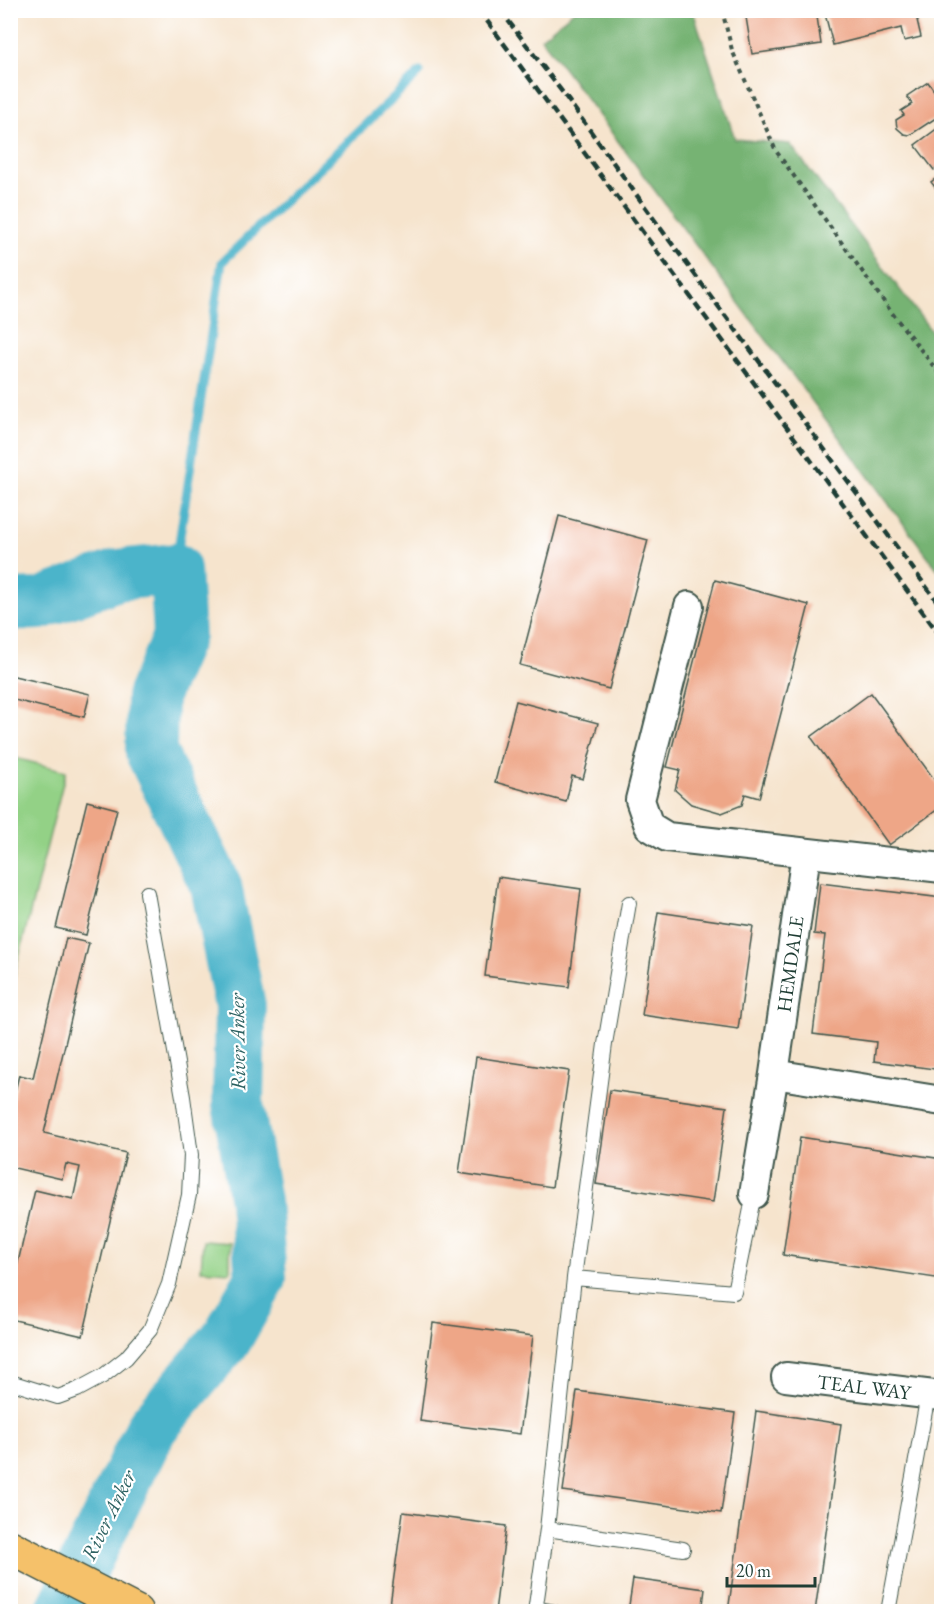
<svg xmlns="http://www.w3.org/2000/svg" width="952" height="1622" viewBox="0 0 952 1622" font-family="'EB Garamond',serif">
  <style>
    .green { fill: #93d186; stroke: #59875d; stroke-width: 1.5 }
    .forest { fill: #76b373; stroke: #4a7854; stroke-width: 1.5 }
    .lines { fill: none; stroke-linecap: round; stroke-linejoin: round }
    .stream { stroke: #4cb4ca; stroke-width: 9 }
    .river { stroke: #4cb4ca; stroke-width: 52 }
    .building { fill: #eea687 }
    .lane-casing { stroke: #3f564b; stroke-width: 16 }
    .street-casing { stroke: #3f564b; stroke-width: 32 }
    .primary-casing { stroke: #3f564b; stroke-width: 36 }
    .path { stroke: #3f564b; stroke-width: 4; stroke-dasharray: 4.5 4.5; stroke-linecap: butt }
    .lane { stroke: #fff; stroke-width: 14 }
    .street { stroke: #fff; stroke-width: 28 }
    .primary { stroke: #f5c16b; stroke-width: 33 }
    .rail { stroke: #1f3d34; stroke-width: 4.5; stroke-dasharray: 9 4.5; stroke-linecap: butt }
    .labels { text-anchor: middle; dominant-baseline: central; stroke-width: 4.5; stroke-linejoin: round; paint-order: stroke }
    .street-label { font-size: 20px; fill: #1f3d34; stroke: #fff }
    .water-label { font-size: 21px; font-style: italic; fill: #2c6161; stroke: #fff }
  </style>
  <rect width="100%" height="100%" fill="#fff"/>
  <filter id="ink" filterUnits="userSpaceOnUse"><feTurbulence type="fractalNoise" baseFrequency=".0167" numOctaves="2"/><feDisplacementMap in="SourceGraphic" scale="12" xChannelSelector="R" yChannelSelector="G"/><feConvolveMatrix kernelMatrix="1 2 1 2 8 2 1 2 1" color-interpolation-filters="sRGB"/></filter>
  <filter id="wash" filterUnits="userSpaceOnUse"><feTurbulence type="fractalNoise" baseFrequency=".008" numOctaves="4" result="noise"/><feDisplacementMap in="SourceGraphic" scale="24" xChannelSelector="R" yChannelSelector="G"/><feGaussianBlur stdDeviation="1.35" result="paint"/><feColorMatrix in="noise" values="0 0 0 0 0 0 0 0 0 0 0 0 0 0 0 0 0 1.4 0 .05"/><feComposite in="paint" operator="in"/></filter>
  <g filter="url(#wash)">
    <rect width="100%" height="100%" fill="#f6e4cd"/>
    <!-- green -->
    <path class="green" d="M11,757L66,771L11,988L10,757Z
      M203,1241L230,1243V1272L201,1270Z"/>
    <!-- forest -->
    <path class="forest" d="M575,10L693,11L735,139L790,144L941,344V574L541,38Z"/>
    <g class="lines">
      <!-- stream -->
      <path class="stream" d="M175,569L222,262L420,72"/>
      <!-- river -->
      <path class="river" d="M10,605L39,604L117,575L175,569L179,635L152,697L151,752L216,886L240,1006L238,1105L255,1201L261,1278L227,1338L152,1427L61,1612"/>
    </g>
    <g id="blocks">
      <!-- building -->
      <path class="building" d="M790,10H816L821,44L752,54L746,17Z
        M824,10H932L933,16L917,20L921,37L904,41L901,28L833,45Z
        M928,82L942,102V114L910,135L904,134L897,128L896,120L904,115L901,111L912,104L907,96Z
        M942,125V164L934,170L915,145Z
        M942,174V196L931,182Z
        M559,516L648,540L609,689L520,665Z
        M715,580L809,605L759,798L745,794L742,805L722,813L691,804L675,790L680,770L667,767Z
        M10,675L90,694L84,717L10,699Z
        M871,693L942,790V806L889,845L811,737Z
        M516,701L598,723L583,779L572,776L566,802L495,782Z
        M87,801L117,809L86,935L56,928Z
        M498,877L581,889L569,987L485,976Z
        M820,883L942,898V1070L874,1061L876,1042L813,1034L825,935L814,934Z
        M658,912L753,926L738,1029L642,1015Z
        M66,938L89,943L44,1133L126,1153L83,1336L10,1319V1274L15,1275L35,1190L73,1199L80,1167L66,1164L62,1179L10,1167V1111L19,1075L33,1078Z
        M476,1057L569,1071L552,1187L459,1173Z
        M610,1090L727,1107L713,1202L596,1184Z
        M800,1137L942,1159V1279L783,1255Z
        M433,1323L533,1336L520,1434L420,1421Z
        M577,1391L735,1413L721,1513L563,1491Z
        M756,1411L841,1424L815,1612H728Z
        M403,1512L506,1526L495,1612H389Z
        M633,1579L705,1589L702,1612H628Z"/>
    </g>
  </g>
  <g filter="url(#ink)">
    <use href="#blocks" fill-opacity="0" stroke="#3f564b" stroke-width="1.5"/>
    <g class="lines">
      <!-- lane casing -->
      <g class="lane-casing">
        <path id="lane" d="M629,903L605,1044L574,1278L734,1292L754,1194
          M10,1382L58,1397L77,1390L103,1376L126,1358L150,1330L169,1284L189,1195L191,1155L183,1097L147,893
          M547,1529L683,1549
          M535,1608L555,1612
          M535,1612L547,1529L574,1278
          M888,1612L928,1395"/>
      </g>
      <!-- street casing -->
      <g class="street-casing">
        <path id="street" d="M689,606L640,800L649,826L667,837L942,868
          M774,1074L942,1101
          M754,1194L774,1074L806,854
          M786,1377L942,1396"/>
      </g>
      <!-- primary casing -->
      <g class="primary-casing">
        <path id="primary" d="M10,1547L136,1612"/>
      </g>
      <!-- path -->
      <path class="path" d="M722,10L732,50L776,151L892,313L942,377"/>
      <!-- lane -->
      <use href="#lane" class="lane"/>
      <!-- street -->
      <use href="#street" class="street"/>
      <!-- primary -->
      <use href="#primary" class="primary"/>
      <!-- rail -->
      <path class="rail" d="M479,10L942,638
        M500,10L563,93L664,233L942,608"/>
    </g>
  </g>
  <g class="labels">
    <!-- street labels -->
    <g class="street-label">
      <text transform="translate(790 964) rotate(-82)">HEMDALE</text>
      <text transform="translate(864 1387) rotate(7)">TEAL WAY</text>
    </g>
    <!-- water labels -->
    <g class="water-label">
      <text transform="translate(237 1042) rotate(-91)">River Anker</text>
      <text transform="translate(108 1515) rotate(-64)">River Anker</text>
    </g>
  </g>
  <!-- margin -->
  <rect width="952" height="1622" fill="none" stroke="#fff" stroke-width="36"/>
  <!-- scale -->
  <path d="M727 1577v9h88v-9" fill="none" stroke="#1f3d34" stroke-width="3"/>
  <text x="736" y="1577" font-size="18" fill="#1f3d34" stroke="#ffffff" stroke-width="4.5" paint-order="stroke">20 m</text>
</svg>
